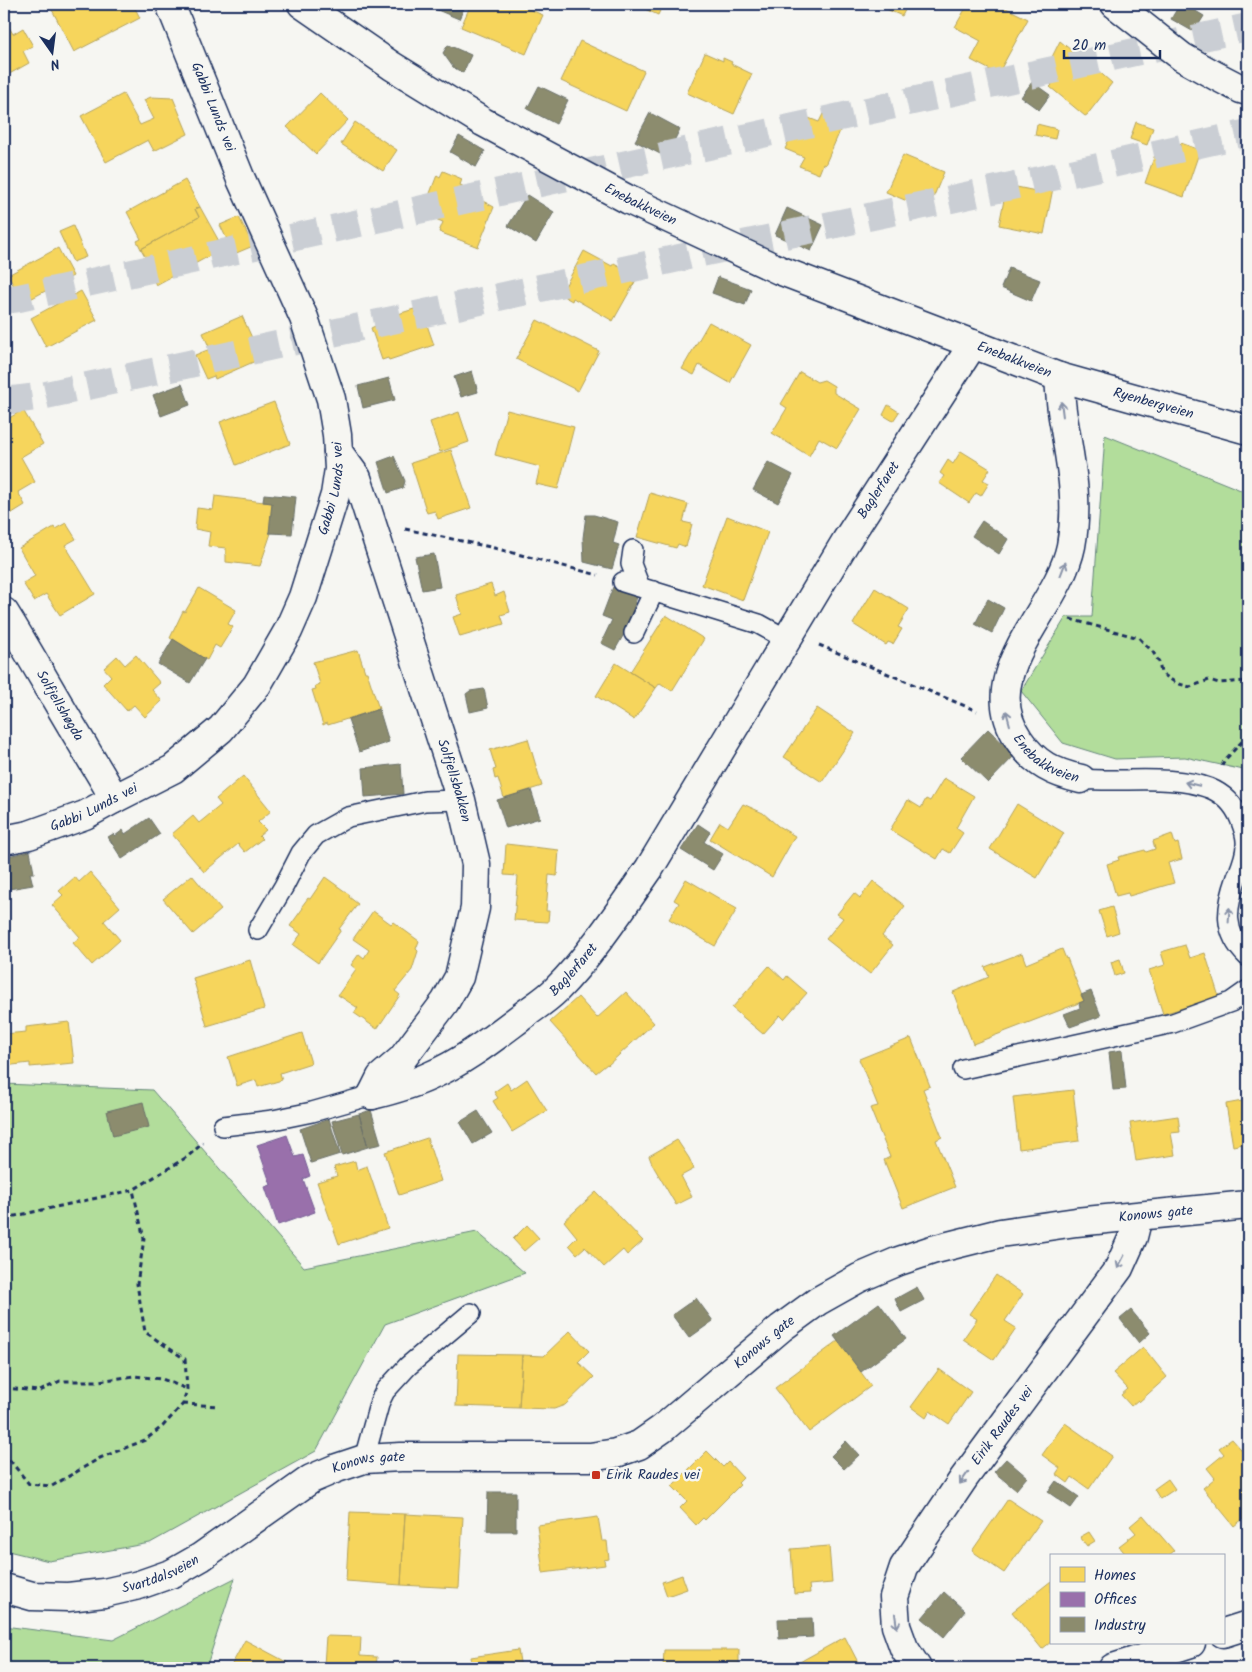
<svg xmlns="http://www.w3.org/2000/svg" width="1252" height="1672" viewBox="0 0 1252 1672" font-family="Kalam,sans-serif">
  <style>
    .green { fill: #b2dd9b; stroke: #66867c }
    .homes { fill: #f6d55c; stroke: #b4a35d }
    .offices { fill: #9970ab; stroke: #735c94 }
    .industry { fill: #8c8c6e; stroke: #6a7069 }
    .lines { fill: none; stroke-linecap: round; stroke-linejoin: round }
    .trunk-tunnel { stroke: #caced4; stroke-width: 28; stroke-dasharray: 28 14; stroke-linecap: butt }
    .service-casing { stroke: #1b2f5e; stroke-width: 22 }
    .minor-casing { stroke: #1b2f5e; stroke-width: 31 }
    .tertiary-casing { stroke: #1b2f5e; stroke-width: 31 }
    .secondary-casing { stroke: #1b2f5e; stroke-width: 31 }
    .path { stroke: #1b2f5e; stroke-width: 3; stroke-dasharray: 5 4; stroke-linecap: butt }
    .service { stroke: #f6f6f2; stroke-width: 19 }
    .minor { stroke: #f6f6f2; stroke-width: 28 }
    .tertiary { stroke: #f6f6f2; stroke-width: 28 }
    .secondary { stroke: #f6f6f2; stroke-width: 28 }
    .oneway { stroke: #8892a8 }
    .poi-dot { fill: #c8321e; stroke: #f6f6f2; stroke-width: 2 }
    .labels { text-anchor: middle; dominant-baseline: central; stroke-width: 5; stroke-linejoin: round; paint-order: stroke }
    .street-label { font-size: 14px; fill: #1b2f5e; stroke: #f6f6f2 }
    .poi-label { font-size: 14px; fill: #1b2f5e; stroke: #f6f6f2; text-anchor: start }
  </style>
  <rect width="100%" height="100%" fill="#f6f6f2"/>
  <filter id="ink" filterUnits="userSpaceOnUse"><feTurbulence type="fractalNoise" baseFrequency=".02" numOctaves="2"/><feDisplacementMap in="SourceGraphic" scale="10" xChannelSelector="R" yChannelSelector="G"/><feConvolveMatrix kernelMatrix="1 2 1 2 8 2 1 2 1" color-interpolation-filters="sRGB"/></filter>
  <g filter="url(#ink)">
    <!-- green -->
    <path class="green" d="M1105,435L1248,493V771L1185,757L1115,759L1063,743L1021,691L1066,617H1092Z
      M4,1084L152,1090L304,1267L477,1232L525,1273L385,1324L316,1451L150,1543L49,1561L4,1550Z
      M235,1578L206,1668H4V1626L113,1640Z"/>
    <!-- homes -->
    <path class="homes" d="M49,4H133L140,18L74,52Z
      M471,4H516L543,15L526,54L461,27Z
      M634,4H663L658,15Z
      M875,4H908L902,16Z
      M968,4H998L1028,19L998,74L971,60L981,41L955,27Z
      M6,22L13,34L23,28L33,46L23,51L29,63L4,77V23Z
      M580,41L644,71L626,111L561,81Z
      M1060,41L1077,55L1080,51L1099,66L1096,69L1112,83L1087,115L1085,116L1050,87L1052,85L1042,77Z
      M705,53L723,61V58L732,62L731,64L752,74L734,114L687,93Z
      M320,93L348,120L316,154L287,127Z
      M123,94L140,125L154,119L144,100L151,97L173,98L188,134L154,151L148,140L106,162L81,116Z
      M823,114L839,121L836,129L840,131L825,165L823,164L819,174L799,166L804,157L785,149L801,115L819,122Z
      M355,122L397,150L383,171L341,144Z
      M1136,122L1153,128L1147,145L1130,139Z
      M1037,124L1057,129L1055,139L1035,135Z
      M1181,143L1200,150L1184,197L1145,183L1158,146L1178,153Z
      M903,155L944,172L928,210L886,192Z
      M443,171L462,179L460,185L479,193L477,198L494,207L478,247L439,232L443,222L422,214L437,175L440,177Z
      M185,180L200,207L195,209L199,217L141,249L137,241L141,239L127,212Z
      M1038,180L1054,183L1044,234L999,225L1007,185L1036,191Z
      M200,207L220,243L210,249L213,254L156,285L142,258L145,256L141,249L199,217L195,209Z
      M239,217L253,246L234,254L220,225Z
      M73,226L86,257L73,262L59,232Z
      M58,248L73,276L23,303L8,275Z
      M584,251L612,266L614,263L634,274L631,278L636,280L613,321L573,298L572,301L563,296L565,294L562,292Z
      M4,283L17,305L4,312Z
      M81,291L97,320L46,347L31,318Z
      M414,309L420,327L427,325L434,345L389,360L388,358L382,360L371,328L377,325L376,321Z
      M242,316L253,340L259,338L266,353L259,356L260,359L215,379L214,376L206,379L195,355L210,349L203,333Z
      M537,320L599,351L578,391L516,359Z
      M709,322L751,345L730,383L699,365L694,375L682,369Z
      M800,372L817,382L824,380L834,386V393L861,409L837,448L819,438L809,456L772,433L787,408L781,404Z
      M274,402L290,444L236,465L220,422Z
      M888,405L899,412L893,421L883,415Z
      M23,410L43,444L21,457L35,482L18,492L25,505L4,518V421Z
      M507,410L574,427L558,489L536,484L540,467L495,455Z
      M459,412L469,442L440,452L430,422Z
      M451,450L471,508L438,519L435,511L427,513L411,463Z
      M961,451L990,469L983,480L989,483L981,496L976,493L969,503L939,483L944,476L940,473L948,460L953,464Z
      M650,493L688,504L683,522L692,524L686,547L678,544L676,548L637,537Z
      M215,496L272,503L269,533H271L260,566L226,562V548L208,546L210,532L195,529L197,508L213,510Z
      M727,516L768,532L743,600L702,585Z
      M66,523L76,539L65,545L95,594L60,615L46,594L34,601L23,583L35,576L19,548L54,527L55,529Z
      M491,584L495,596L504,592L510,612L501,615L504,624L460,637L453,617L462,614L456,595Z
      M199,588L236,610L228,624L233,627L220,648L215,645L207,660L170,638L183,611L185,612Z
      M875,588L909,609L898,627L902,629L893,644L888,642L886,645L853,624Z
      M666,615L704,639L672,691L660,683L656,688L630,672Z
      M358,650L365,672H367L379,709L328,725L327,723L323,725L312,690L316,689L315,686L320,684L313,662Z
      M136,655L160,683L152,690L162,701L145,717L134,705L127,711L103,684L111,676L104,668L117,656L125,665Z
      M616,663L656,688L634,720L596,696Z
      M817,708L855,733L822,782L784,757Z
      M528,739L542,786L504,798L498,778L495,779L493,770L496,769L490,750Z
      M243,776L271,811L258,822L266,830L259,836L262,839L245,852L238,844L204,872L172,834L193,816L199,823L221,805L216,799Z
      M944,778L974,796L956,828L963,833L950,853L943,849L937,859L890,830L908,800L921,808L926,799L930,801Z
      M743,804L763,813L778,826L795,836L772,877L710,839L720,822L728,827Z
      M1017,804L1064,833L1037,878L990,849Z
      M1172,834L1175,844L1178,843L1182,859L1168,863L1174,883L1129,896L1128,893L1116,896L1107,864L1119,860L1118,857L1145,850L1146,852L1155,849L1153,841Z
      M506,844L559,850L557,876L549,875L546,911H549L548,922L514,920L518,876L504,875Z
      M90,872L120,907L104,921L120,940L92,965L73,943L80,937L52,905L63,895L59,891L75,877L79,882Z
      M192,875L221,910L193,934L163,899Z
      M325,877L350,895L349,897L358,904L339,929L341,930L318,963L293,945L301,934L290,926L303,908L302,906L308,898L310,899Z
      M686,879L737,909L715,946L669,919L679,903L674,900Z
      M873,881L905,906L882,936L893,945L870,974L826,939L843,918L837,914L854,893L860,898Z
      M1112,907L1119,932L1107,936L1099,911Z
      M373,911L391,924L393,922L419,941L416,949L418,951L412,970L395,991L400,995L377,1029L354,1013L358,1008L338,995L356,969L351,965L359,954L364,958L369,950L353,939Z
      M1185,945L1190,958L1205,953L1219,997L1163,1014L1149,970L1165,965L1161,952Z
      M1062,949L1066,959L1067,958L1084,1001L973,1044L953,992L989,977L985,967L1022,953L1026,964Z
      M1120,959L1124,973L1115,976L1111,962Z
      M250,960L264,1009L207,1026L193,978Z
      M769,966L784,980L787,976L807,993L784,1019L780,1015L763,1034L732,1008Z
      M626,992L654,1023L608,1065L607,1064L596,1073L550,1022L578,997L597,1018Z
      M69,1022L74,1063L30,1067V1063L4,1066V1034L26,1032V1027Z
      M302,1033L311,1063L280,1073L282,1080L258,1087L256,1080L237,1086L228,1057Z
      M911,1038L930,1086L923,1089L942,1137L936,1140L955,1187L903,1208L884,1160L890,1157L870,1108L878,1106L859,1059Z
      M527,1079L547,1111L512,1132L493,1101L498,1098L494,1092L507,1083L511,1090Z
      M1073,1090L1079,1141L1019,1149L1013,1097Z
      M1248,1100V1143L1233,1146L1226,1104Z
      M1178,1116L1180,1132L1171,1133L1175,1155L1136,1161L1130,1123Z
      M427,1138L441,1181L399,1195L385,1152Z
      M677,1140L689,1158L694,1169L681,1176L692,1197L676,1205L652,1164L649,1156Z
      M355,1161L357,1170L367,1166L388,1228L339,1244L317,1182L337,1176L334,1167Z
      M596,1192L643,1241L627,1255L623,1250L604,1267L585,1247L577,1254L569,1245L577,1237L564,1221Z
      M527,1225L539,1238L524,1251L513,1239Z
      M1248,1265V1304L1243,1266Z
      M996,1275L1023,1294L1005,1321L1016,1328L994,1360L963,1339L977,1319L969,1314Z
      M570,1331L589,1351L578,1362L594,1377L565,1405L554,1409L519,1408L522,1355L544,1356Z
      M838,1341L871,1386L809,1432L775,1388Z
      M1143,1347L1167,1377L1139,1402L1138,1400L1131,1406L1121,1395L1128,1389L1113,1373Z
      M458,1354L522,1355L519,1408L456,1406Z
      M939,1369L971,1392L949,1424L930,1411L926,1418L911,1407Z
      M1065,1423L1112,1456L1089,1489L1072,1477L1068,1483L1056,1474L1060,1468L1042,1455Z
      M1232,1439L1248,1457V1515L1234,1526L1203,1488L1215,1478L1207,1468L1224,1454L1219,1448Z
      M707,1451L723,1467L728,1462L743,1478L738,1483L740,1485L705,1520L703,1518L696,1525L680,1508L687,1501L672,1486Z
      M1168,1479L1175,1489L1160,1499L1154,1489Z
      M1008,1499L1041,1521L1004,1573L972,1551Z
      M350,1512L405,1514L401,1585L346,1581Z
      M405,1514L463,1517L459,1588L401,1585Z
      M1143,1515L1174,1551L1168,1556H1127L1119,1546L1136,1533L1130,1526Z
      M598,1517L602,1541H607L609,1559L604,1560L605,1565L543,1573L537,1525Z
      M1089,1532L1095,1541L1087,1546L1080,1537Z
      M829,1546L832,1583L809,1585L810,1593L794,1594L791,1549Z
      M682,1575L687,1589L667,1596L662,1582Z
      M1051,1581V1642L1042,1649L1012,1612Z
      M326,1636L361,1637L360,1656L377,1657L376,1668H328V1666L324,1665Z
      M845,1637L861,1668H797L795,1665L805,1659Z
      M245,1640L294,1666L293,1668H230Z
      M518,1650L521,1668H473L471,1657Z
      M664,1650H739V1668H663Z"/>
    <!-- offices -->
    <path class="offices" d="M287,1135L295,1157L303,1155L310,1176L303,1179L315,1212L278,1225L265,1187L271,1185L257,1145Z"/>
    <!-- industry -->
    <path class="industry" d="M437,4H466L459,19L435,9Z
      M1180,4H1184L1204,16L1194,32L1171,19Z
      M448,45L471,55L463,73L453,67L443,53Z
      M1032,82L1050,95L1039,110L1021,97Z
      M539,86L568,100L556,124L527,109Z
      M650,113L680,129L666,157L635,141Z
      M459,136L485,151L476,167L450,152Z
      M527,195L554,212L536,243L508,226Z
      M787,208L823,225L811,251L775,235Z
      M1009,268L1040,280L1031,301L1001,288Z
      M718,277L751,289L745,305L712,293Z
      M472,371L478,392L461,397L454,377Z
      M389,378L395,400L363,408L358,386Z
      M182,384L190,405L161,416L153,395Z
      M394,456L405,481L403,488L388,493L378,462Z
      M768,462L793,475L778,503L753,490Z
      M264,494L296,497L292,534L269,533L272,503L263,502Z
      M586,515H594L618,522L613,543L619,545L612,569L584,562L583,538Z
      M982,521L1008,539L999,554L972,536Z
      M434,554L440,587L422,590L415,557Z
      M613,587L637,597L627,627H628L615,650L601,643L612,620L602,616Z
      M988,599L1004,608L992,633L975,624Z
      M173,639L205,659L190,683L158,664Z
      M484,689L488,708L470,712L466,694L470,691Z
      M379,709L389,742L359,752L348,719Z
      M988,729L1015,755L988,783L961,757Z
      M401,764L403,794L365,797L363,768Z
      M531,790L540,818L506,828L497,800Z
      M149,818L160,834L122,859L108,837L113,834L115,836L123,830L125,834Z
      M698,824L710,832L704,842L723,854L713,870L681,850Z
      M30,851L34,873H30L33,885L9,889L4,882V857Z
      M1091,991L1101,1016L1070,1027L1064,1014L1080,1008L1079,1003L1084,1001L1081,995Z
      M1122,1050L1126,1089L1113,1090L1109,1052Z
      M143,1102L149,1127L113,1136L107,1111Z
      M371,1110L381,1144L368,1147L359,1114Z
      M478,1111L492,1133L473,1144L460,1122Z
      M359,1114L368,1147L342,1155L332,1121Z
      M329,1119L340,1154L311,1163L300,1129Z
      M917,1287L924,1300L901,1312L895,1299Z
      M696,1298L713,1321L689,1338L672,1315Z
      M879,1303L906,1339L861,1372L834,1336Z
      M1131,1310L1150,1333L1139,1343L1120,1319Z
      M846,1441L859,1455L844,1469L831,1456Z
      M1006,1459L1027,1477L1016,1490L994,1472Z
      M1056,1481L1079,1497L1071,1508L1048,1492Z
      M488,1492H516V1531H487Z
      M944,1592L965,1611L944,1637L922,1618Z
      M812,1618L813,1637L779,1639L778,1619Z"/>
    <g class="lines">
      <!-- trunk-tunnel -->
      <path class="trunk-tunnel" d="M4,300L19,298L1248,27
        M4,401L37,397L1090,169L1248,133"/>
      <!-- service casing -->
      <g class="service-casing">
        <path id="service" d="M633,550L631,564L640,587
          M623,582L759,624L788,640
          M634,633L654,591
          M1081,779C1122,783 1171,774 1209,788C1224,794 1234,804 1240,819C1243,827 1247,836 1246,845C1246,856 1241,867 1237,877C1226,908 1222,932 1248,957
          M258,930L284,886L301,853L316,835L348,817L425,801L461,800
          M963,1069L1173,1023L1231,1002L1248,990
          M223,1126L273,1120L312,1112L372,1095
          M364,1459L380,1401L385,1391L408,1366L471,1313"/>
      </g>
      <!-- minor casing -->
      <g class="minor-casing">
        <g id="minor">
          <path d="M1115,4L1182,57L1216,76L1241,89L1248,91"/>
          <path id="s1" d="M1059,377C1060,392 1061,408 1064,423C1071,466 1079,502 1071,546C1058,611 973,673 1019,740C1035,764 1054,773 1081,779"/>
          <path id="s2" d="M338,452L357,478L461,800L476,864L475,908L459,977L445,1002L402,1059L381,1077L372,1095"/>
          <path id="s3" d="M4,612C31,655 56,701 83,745C93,763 105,780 114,799"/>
          <path id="s4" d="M4,840L29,835L85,815L114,799L173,769L221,729L257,685L288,631L303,597L335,495L339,469L337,435L331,399L304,318L240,177L170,4"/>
          <path id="s5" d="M372,1095C392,1090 411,1085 430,1076C463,1062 492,1039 520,1018C531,1009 545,1001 556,990C590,956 621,909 649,869L846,541L973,344"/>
          <path d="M1223,1633L1248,1625"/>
          <path id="s6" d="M917,1668L904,1648L896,1626L894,1597L904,1567L964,1478L1119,1268L1133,1237L1138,1217"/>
          <path d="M1113,1668L1191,1643"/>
        </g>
      </g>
      <!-- tertiary casing -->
      <g class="tertiary-casing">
        <g id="tertiary">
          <path id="s7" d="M4,1588L32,1596L68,1597L104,1593L139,1585L173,1573L201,1557L311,1479L337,1468L364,1459L401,1457H590L616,1453L639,1445L662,1429L781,1328L818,1301L859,1278L899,1261L932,1250L1000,1233L1076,1222L1248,1205"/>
        </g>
      </g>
      <!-- secondary casing -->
      <g class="secondary-casing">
        <g id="secondary">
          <path id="s8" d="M302,4L392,66L483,122L629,200L779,270L1059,377L1248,430"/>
        </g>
      </g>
      <!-- path -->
      <path class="path" d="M405,529L490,547L598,575
        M1070,619L1139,638L1153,652L1159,662L1161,673L1176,683L1190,687L1209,680L1219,683L1248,681
        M819,645L977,711
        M1222,766L1224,761L1248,735
        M4,1216H15L133,1190L187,1157L203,1143
        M4,1388L40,1391L60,1381H98L134,1376L162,1379L187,1389
        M183,1404L218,1406
        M4,1453L29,1484L52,1486L100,1458L145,1440L163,1426L183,1404L187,1389L185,1359L145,1332L137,1284L144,1239L133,1190"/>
      <!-- service -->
      <use href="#service" class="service"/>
      <!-- minor -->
      <use href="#minor" class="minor"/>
      <!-- tertiary -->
      <use href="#tertiary" class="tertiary"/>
      <!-- secondary -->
      <use href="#secondary" class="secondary"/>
    </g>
    <!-- one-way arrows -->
    <defs><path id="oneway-shaft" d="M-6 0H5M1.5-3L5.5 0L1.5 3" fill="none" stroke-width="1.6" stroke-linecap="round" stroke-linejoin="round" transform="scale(1.25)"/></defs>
    <g class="oneway">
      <use href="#oneway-shaft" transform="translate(1062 409) rotate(-97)"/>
      <use href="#oneway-shaft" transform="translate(1063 569) rotate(-69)"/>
      <use href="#oneway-shaft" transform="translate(1008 718) rotate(-105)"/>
      <use href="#oneway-shaft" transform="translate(1192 784) rotate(-166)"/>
      <use href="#oneway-shaft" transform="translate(1229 915) rotate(-87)"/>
      <use href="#oneway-shaft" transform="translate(1121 1262) rotate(117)"/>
      <use href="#oneway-shaft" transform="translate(964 1478) rotate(125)"/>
      <use href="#oneway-shaft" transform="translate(896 1621) rotate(82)"/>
    </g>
  </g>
  <!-- markers -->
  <rect class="poi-dot" x="591" y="1470" width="10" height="10" rx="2.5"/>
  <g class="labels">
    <!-- street labels -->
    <g class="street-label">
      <text transform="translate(213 107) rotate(68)">Gabbi Lunds vei</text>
      <text stroke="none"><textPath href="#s8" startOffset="394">Enebakkveien</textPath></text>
      <text stroke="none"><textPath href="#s8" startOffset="799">Enebakkveien</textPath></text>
      <text stroke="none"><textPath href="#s8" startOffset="945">Ryenbergveien</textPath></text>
      <text stroke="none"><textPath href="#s4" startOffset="516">Gabbi Lunds vei</textPath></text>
      <text stroke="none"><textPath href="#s5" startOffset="810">Baglerfaret</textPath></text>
      <text stroke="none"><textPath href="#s3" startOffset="109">Solfjellshøgda</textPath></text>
      <text stroke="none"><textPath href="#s1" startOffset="416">Enebakkveien</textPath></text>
      <text stroke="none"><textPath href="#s2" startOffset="350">Solfjellsbakken</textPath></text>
      <text stroke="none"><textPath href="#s4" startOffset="96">Gabbi Lunds vei</textPath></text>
      <text stroke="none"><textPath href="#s5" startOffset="241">Baglerfaret</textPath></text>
      <text stroke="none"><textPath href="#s7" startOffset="1256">Konows gate</textPath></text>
      <text stroke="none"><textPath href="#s7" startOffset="836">Konows gate</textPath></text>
      <text stroke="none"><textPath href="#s6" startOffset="280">Eirik Raudes vei</textPath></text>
      <text stroke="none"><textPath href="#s7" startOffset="401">Konows gate</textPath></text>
      <text stroke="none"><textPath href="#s7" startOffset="161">Svartdalsveien</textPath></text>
    </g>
    <!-- poi labels -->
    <g class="poi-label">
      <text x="606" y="1475">Eirik Raudes vei</text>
    </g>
  </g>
  <!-- margin -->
  <rect width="1252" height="1672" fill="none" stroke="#f6f6f2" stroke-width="20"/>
  <rect x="10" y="10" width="1232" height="1652" fill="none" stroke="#1b2f5e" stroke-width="2" filter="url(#ink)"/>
  <!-- legend -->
  <rect x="1050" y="1554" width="175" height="90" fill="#f6f6f2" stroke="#9ea6b7"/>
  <rect x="1060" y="1567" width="25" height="15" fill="#f6d55c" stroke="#9ea6b7"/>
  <text x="1094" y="1580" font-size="15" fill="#1b2f5e">Homes</text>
  <rect x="1060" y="1592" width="25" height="15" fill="#9970ab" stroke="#9ea6b7"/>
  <text x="1094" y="1604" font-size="15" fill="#1b2f5e">Offices</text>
  <rect x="1060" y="1617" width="25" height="15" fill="#8c8c6e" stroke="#9ea6b7"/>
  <text x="1094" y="1630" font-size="15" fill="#1b2f5e">Industry</text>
  <!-- north arrow -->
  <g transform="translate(52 52) rotate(166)" stroke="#f6f6f2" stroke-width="4" paint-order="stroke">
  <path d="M0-4L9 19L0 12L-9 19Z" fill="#1b2f5e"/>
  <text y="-8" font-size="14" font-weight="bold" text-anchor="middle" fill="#1b2f5e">N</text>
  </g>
  <!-- scale -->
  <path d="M1064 50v8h96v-8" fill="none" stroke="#1b2f5e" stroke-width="2.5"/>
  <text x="1072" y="50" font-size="15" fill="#1b2f5e" stroke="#f6f6f2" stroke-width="4" paint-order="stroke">20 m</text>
</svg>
